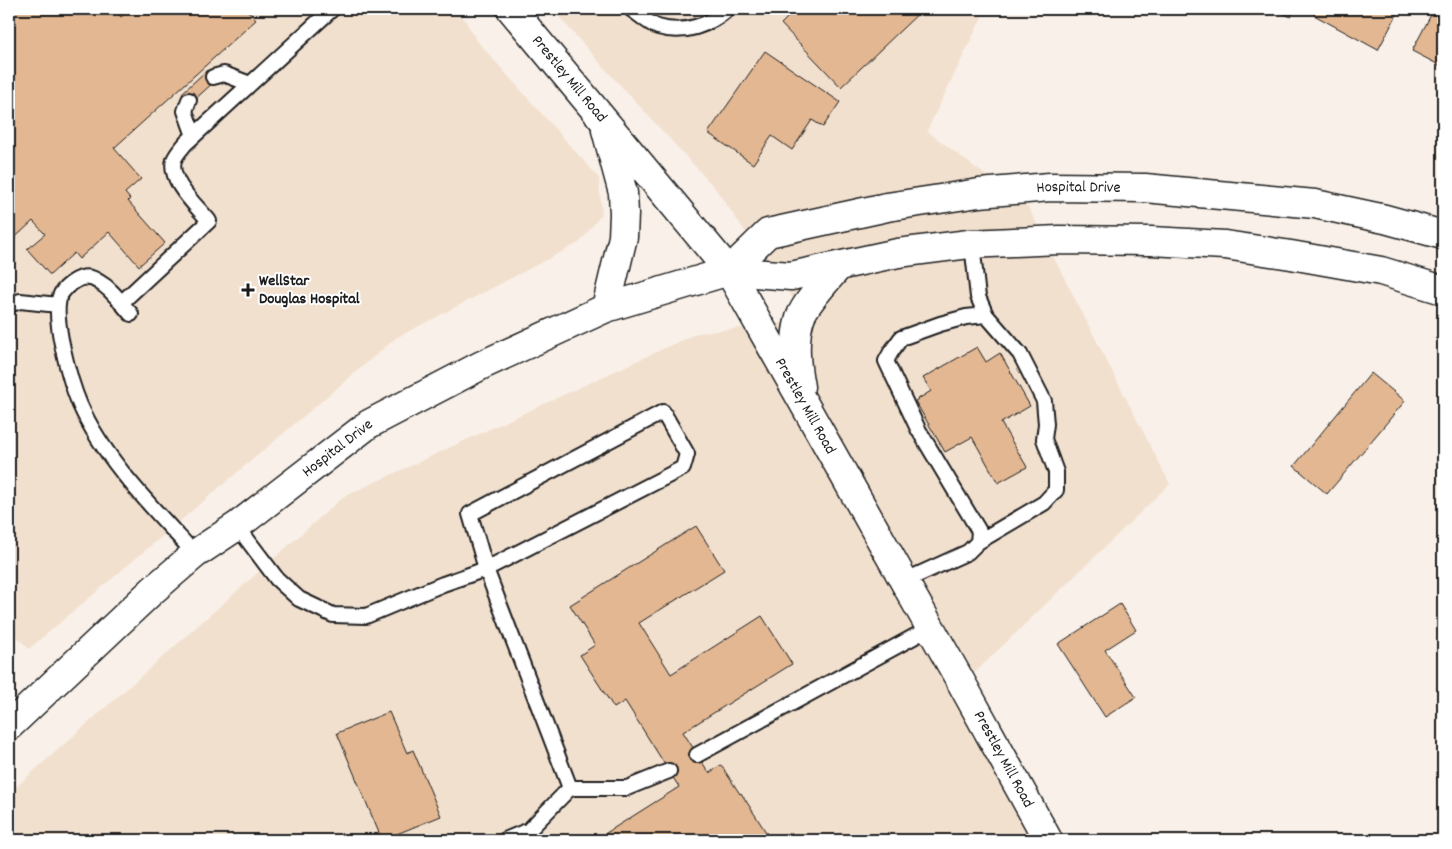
<svg xmlns="http://www.w3.org/2000/svg" width="1452" height="849" viewBox="0 0 1452 849" font-family="Dekko,sans-serif">
  <style>
    .built { fill: #f2e0cf }
    .building { fill: #e2b792; stroke: #1c1c1c }
    .lines { fill: none; stroke-linecap: round; stroke-linejoin: round }
    .service-casing { stroke: #1c1c1c; stroke-width: 18 }
    .tertiary-casing { stroke: #1c1c1c; stroke-width: 31 }
    .service { stroke: #fff; stroke-width: 14 }
    .tertiary { stroke: #fff; stroke-width: 28 }
    .poi-dot { fill: #1c1c1c; stroke: #fff; stroke-width: 2 }
    .labels { text-anchor: middle; dominant-baseline: central; stroke-width: 4; stroke-linejoin: round; paint-order: stroke }
    .street-label { font-size: 16px; fill: #1c1c1c; stroke: #fff }
    .poi-label { font-size: 16px; font-weight: bold; fill: #1c1c1c; stroke: #fff; text-anchor: start }
  </style>
  <rect width="100%" height="100%" fill="#f9f1e9"/>
  <filter id="ink" filterUnits="userSpaceOnUse"><feTurbulence type="fractalNoise" baseFrequency=".02" numOctaves="2"/><feDisplacementMap in="SourceGraphic" scale="10" xChannelSelector="R" yChannelSelector="G"/><feConvolveMatrix kernelMatrix="1 2 1 2 8 2 1 2 1" color-interpolation-filters="sRGB"/></filter>
  <g filter="url(#ink)">
    <!-- built -->
    <path class="built" d="M9,9H459L477,41L599,178L602,214L579,243L396,338L29,649L9,629Z
      M552,9H986L927,131L1028,207L1170,484L958,689L1045,840H9V793L343,497L697,333L808,320L714,187L606,70Z"/>
    <!-- building -->
    <path class="building" d="M9,9H114L121,17L130,9H246L256,20L114,148L141,179L125,193L130,199L128,201L165,243L139,266L109,232L79,259L74,253L50,275L27,249L45,234L33,221L9,243Z
      M796,9H822L826,13L831,9H923L841,87L781,24Z
      M1274,9H1295L1291,17Z
      M1317,9H1400L1378,50L1314,15Z
      M1433,11L1443,16V67L1412,51Z
      M765,51L840,102L823,127L812,120L792,150L772,136L753,164L708,133Z
      M207,70L216,80L191,103L182,93Z
      M977,347L986,362L1000,353L1030,406L1001,423L1027,467L998,483L972,437L945,452L915,401L931,391L923,378Z
      M1371,373L1405,401L1327,494L1294,466Z
      M696,526L724,570L639,623L671,674L762,616L792,664L683,732L709,773L721,765L740,794L741,793L771,840H595L679,787L625,701L614,708L580,655L595,645L570,605Z
      M1120,604L1136,630L1105,650L1136,697L1105,717L1058,644Z
      M389,712L407,753L413,750L441,816L382,840L337,733Z"/>
    <g class="lines">
      <!-- service casing -->
      <g class="service-casing">
        <path id="service" d="M631,9C639,14 649,24 658,27C684,35 709,25 728,9
          M213,77L224,74L250,84
          M189,100L185,111L194,136
          M121,303L209,221C197,206 168,181 174,160C176,154 182,148 186,143L332,9
          M9,305L20,301L58,305
          M131,314C121,303 112,289 99,282C91,276 83,276 75,281C70,284 64,289 61,294C50,314 71,384 80,405C105,461 154,509 195,554
          M237,526L277,579L299,599L333,615L366,616L443,584L486,569L683,468L687,454L663,412L470,514L486,569L570,788
          M978,542L1044,503L1056,490V472L1044,439L1046,424L1044,401L1020,354L986,315
          M904,581L968,552L978,542L979,531L918,429L886,361L891,352L901,338L940,324L966,317L986,315L978,297L972,244
          M697,755L930,628
          M505,840L529,830L570,788H627L669,771"/>
      </g>
      <!-- tertiary casing -->
      <g class="tertiary-casing">
        <g id="tertiary">
          <path id="s1" d="M511,9L729,271L961,682L1048,840"/>
          <path d="M606,130L623,193L624,214L623,237L606,308"/>
          <path id="s2" d="M729,271L768,233L887,207L979,193L1050,187L1145,188L1315,204L1385,219L1443,235"/>
          <path d="M800,387C796,365 793,341 800,318C805,303 828,279 839,266"/>
          <path id="s3" d="M9,726L153,590L195,554L237,526L369,424L482,365L606,308L729,271L791,276L898,253L969,244L1059,240L1151,241L1225,245L1291,255L1381,271L1443,290"/>
        </g>
      </g>
      <!-- service -->
      <use href="#service" class="service"/>
      <!-- tertiary -->
      <use href="#tertiary" class="tertiary"/>
    </g>
  </g>
  <!-- markers -->
  <path class="poi-dot" d="M245.5 282.5h5v5h5v5h-5v5h-5v-5h-5v-5h5z"/>
  <g class="labels">
    <!-- street labels -->
    <g class="street-label">
      <text stroke="none"><textPath href="#s1" startOffset="91">Prestley Mill Road</textPath></text>
      <text stroke="none"><textPath href="#s2" startOffset="369">Hospital Drive</textPath></text>
      <text stroke="none"><textPath href="#s1" startOffset="496">Prestley Mill Road</textPath></text>
      <text stroke="none"><textPath href="#s3" startOffset="431">Hospital Drive</textPath></text>
      <text stroke="none"><textPath href="#s1" startOffset="901">Prestley Mill Road</textPath></text>
    </g>
    <!-- poi labels -->
    <g class="poi-label">
      <text x="259" y="281">WellStar<tspan x="259" dy="18">Douglas Hospital</tspan></text>
    </g>
  </g>
  <!-- margin -->
  <rect width="1452" height="849" fill="none" stroke="#fff" stroke-width="30"/>
  <rect x="15" y="15" width="1422" height="819" fill="none" stroke="#1c1c1c" stroke-width="2" filter="url(#ink)"/>
</svg>
